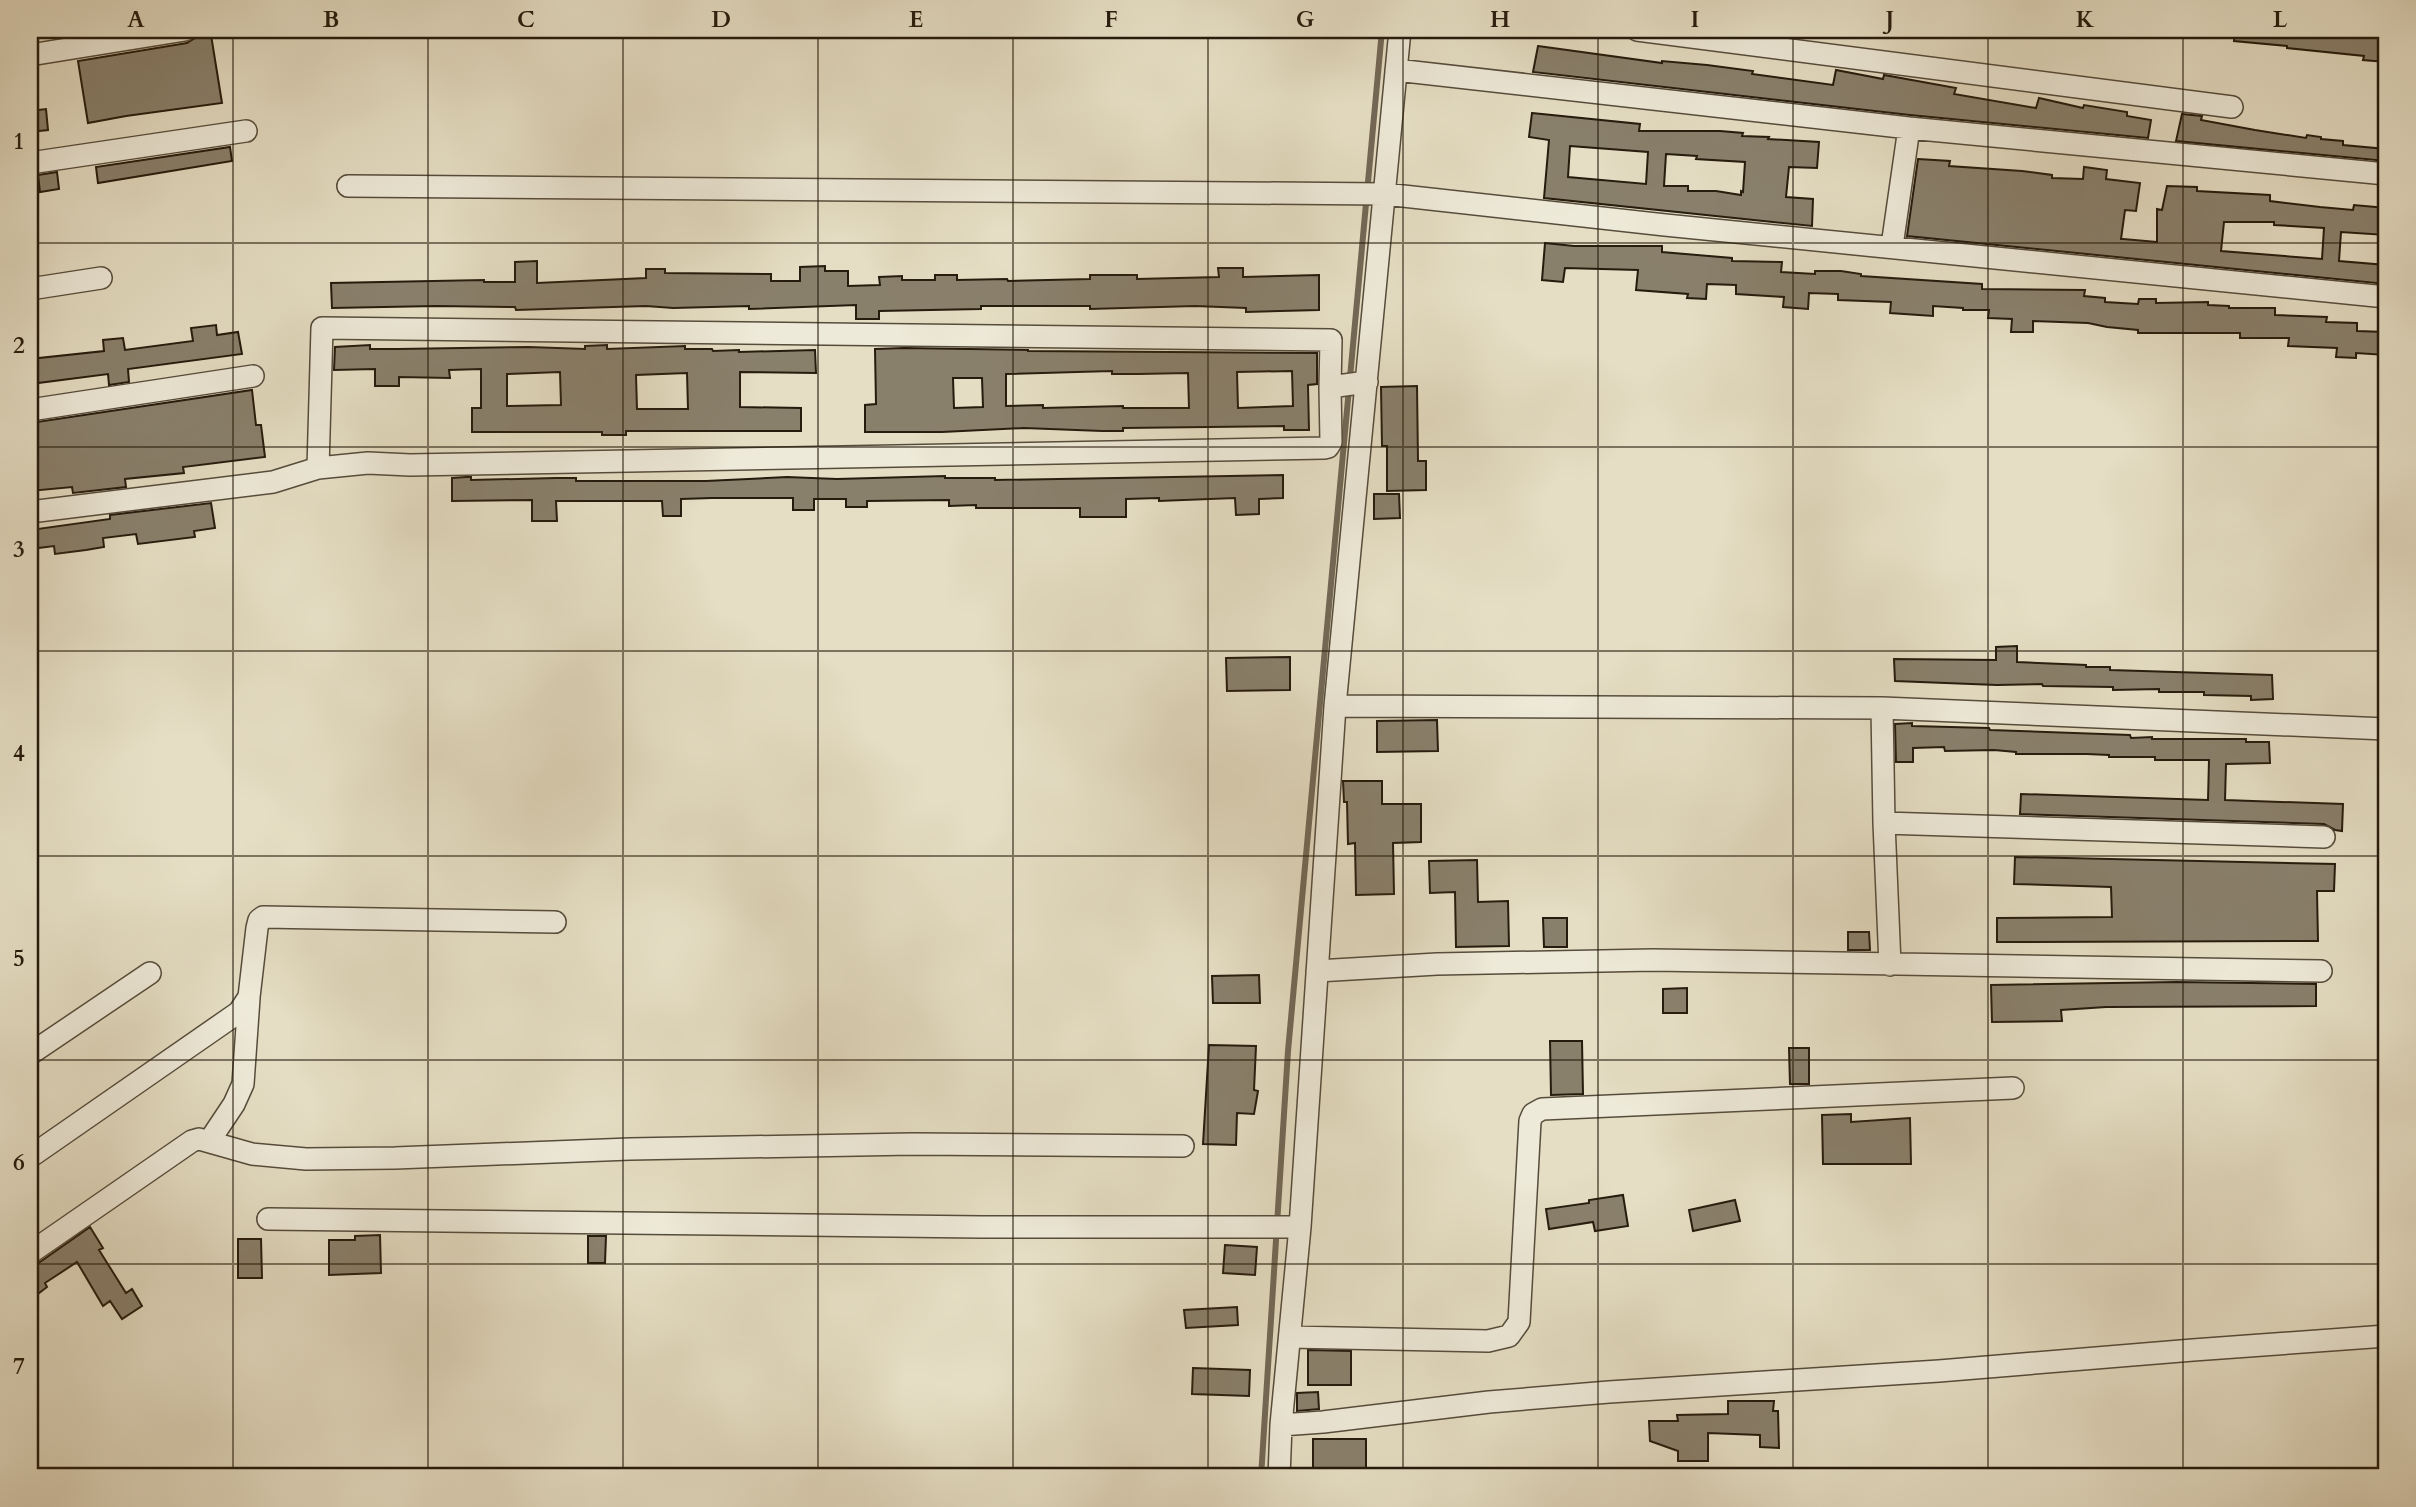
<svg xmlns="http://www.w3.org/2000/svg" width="2416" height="1507" viewBox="0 0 2416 1507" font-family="Cardo,serif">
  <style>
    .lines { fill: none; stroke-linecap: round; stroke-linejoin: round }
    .stream { stroke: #726856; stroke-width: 6 }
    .building { fill: #89806c; stroke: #261b0d; stroke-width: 2; fill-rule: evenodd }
    .street-casing { stroke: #564c3b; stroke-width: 24 }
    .street { stroke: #eeead9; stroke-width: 21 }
    .grid { fill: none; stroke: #261b0d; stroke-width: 2; stroke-opacity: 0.55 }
    .neatline { fill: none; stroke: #261b0d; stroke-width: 2.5 }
    .grid-label { font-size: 23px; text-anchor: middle; font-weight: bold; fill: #261b0d }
  </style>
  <rect width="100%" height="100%" fill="#e5dec4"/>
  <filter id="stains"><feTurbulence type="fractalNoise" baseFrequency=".00286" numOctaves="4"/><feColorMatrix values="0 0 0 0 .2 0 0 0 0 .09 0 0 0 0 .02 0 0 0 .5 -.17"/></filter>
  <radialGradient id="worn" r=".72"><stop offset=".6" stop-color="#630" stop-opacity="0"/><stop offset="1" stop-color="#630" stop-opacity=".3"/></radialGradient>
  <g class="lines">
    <!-- stream -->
    <path class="stream" d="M1261,1477L1288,1051L1382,30"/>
  </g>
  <!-- building -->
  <path class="building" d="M2235,30L2386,31V62L2363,60L2364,56L2287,48V46L2234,41Z
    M211,35L222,103L126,116L88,123L78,61L187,43L195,38Z
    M1538,46L1662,63V61L1707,65L1753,71L1752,74L1833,85L1836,70L1883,79L1884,75L1956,88L1954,94L2036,108L2039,98L2083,108L2084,105L2127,112V116L2151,120L2148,138L1910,115L1533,72Z
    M46,109L48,130L30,132V111Z
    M1532,113L1640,124L1639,131H1720L1743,133L1742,136L1769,137L1768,139L1819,142L1817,168L1789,167L1786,197L1813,199L1812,226L1544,198L1549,140L1529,137ZM1570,146L1648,152L1646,184L1568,177ZM1666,154L1697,156L1696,159L1745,162L1743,192L1741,191V195L1716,191H1688V186H1664Z
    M2182,114L2202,116L2201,120L2255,130L2306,138L2307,135L2321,137V139L2343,141V145L2386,149V161L2176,141Z
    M230,147L232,161L98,183L96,167Z
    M1918,159L1950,161L1949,166L2022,171L2052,175V178L2083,179L2084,167L2107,170L2106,179L2140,183L2136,211L2125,210L2121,239H2123L2157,242V209L2162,210L2167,186L2197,187V191L2270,195V201L2320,207L2353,210L2354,205L2386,208V235L2341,232L2339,261L2386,265V284L1907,236ZM2224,222H2274V225L2324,228L2322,259L2221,251Z
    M57,172L59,189L40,192L38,175Z
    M1545,243L1574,246H1662V252L1732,258V261L1782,262L1781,272L1815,274V271H1841L1861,274V276L1982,284V289L2085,290L2084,296L2105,298V302L2138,304L2139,299H2156V303L2208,302V305L2229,306V308H2275V315L2327,317L2326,322L2357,323V331L2386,332V355L2356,353V358L2336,357L2337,348L2288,346L2289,338H2240V333H2138V330L2107,327L2088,323L2033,321V332H2011L2012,319L1988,318L1989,310H1963V308L1933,306V316L1890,313L1891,302L1838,300V294L1809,293L1808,309L1783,307L1784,297L1736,294V285L1707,284L1706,299L1687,298L1688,294L1636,290L1638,270L1565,268L1563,282L1542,280Z
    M537,261V283L646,278V269H665V273L771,274V281H800V267L825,266V271H848V286L880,285L879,277L902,276V280H935V275H957V280L1007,279L1008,281L1090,279V275H1137V279L1219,277L1218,268H1243V277L1319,275V310L1246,312V308L1195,306L1090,309V306H981V309L879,311V319H856V305L749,309V306L673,308L646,306L516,310L515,307L436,306L332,308L331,283L484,280V282H515V262Z
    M216,325L217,335L238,332L242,354L128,369L129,382L109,385L108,374L30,384V359L104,351L103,340L123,338L125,350L193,341L191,328Z
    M370,345V349H398L529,347L585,349V346L607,345V349L685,346V349H712L713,351L739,350V352L815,350L816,373L740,372V407L801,408V431H626V435H602V432H472V408H481V369L449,370L450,378L399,377V386H375V369L334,370L335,347ZM560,372L561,405L507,406V374ZM687,373L688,409H637L636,375Z
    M904,348L1028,350V351L1317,353V384L1308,385L1309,430H1284V426L1123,428V431H1102L1024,428L942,432H865V405L876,404L875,349ZM1112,371V374H1138L1188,373L1189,408H1123V406L1043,408V405L1006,406V374ZM1292,371L1293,406L1238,408L1237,372ZM953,378H982L983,407L954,408Z
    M1417,386L1418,461H1426V490L1387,491V446H1382L1381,387Z
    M252,390L256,425H261L265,457L183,467L184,473L125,479L126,487L73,493L72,487L30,491V423Z
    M1283,475V498L1259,499V514L1236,515L1235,498L1159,501V498L1126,499V517H1080V508H976V505L949,506V500L867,501V507H846V499H814V510H793V498H712L681,499V516H663L662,501H556L557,521H532V500L452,501V478L466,477H471V480L556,478H576V481H706L787,477L837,479L945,476V478H995V480Z
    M1374,494H1399L1400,518L1374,519Z
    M211,503L215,528L194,531L195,537L138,544L136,534L103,538L104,547L86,550L55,554L54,546L30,549V530L110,519V515Z
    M2017,646V662L2086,665V667H2110V670L2272,675L2273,699L2251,700V696L2204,695V692H2159V689L2113,690V687L2043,686L2042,684L1997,685L1895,681L1894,659L1996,660V647Z
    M1290,657V690L1227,691L1226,658Z
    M1437,720L1438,751L1377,752V721Z
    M1912,723V726L1989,728L1990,730L2130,735L2131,738L2152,737V739H2246V742H2269L2270,763L2226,764L2225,800L2343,804L2342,831L2335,830L2324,824L2020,814L2021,794L2208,800L2209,760H2155V757H2109V755L2087,754H2016V752L1994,750L1945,751L1944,747L1913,748V762H1896L1895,724Z
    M1343,781H1382V804H1421V842L1393,843L1394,894L1356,895L1355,843L1348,844L1347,802H1344Z
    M2015,857L2335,864L2334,891H2317L2318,941L1997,942V918L2112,917L2111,887L2014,884Z
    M1477,860L1478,902L1508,901L1509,946L1456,947L1455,892L1430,893L1429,861Z
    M1543,918H1567V947H1544Z
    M1848,932H1869L1870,950H1848Z
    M1259,975L1260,1003H1213L1212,976Z
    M2176,982L2316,984V1006L2106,1007L2061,1010L2062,1021L1992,1022L1991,985Z
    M1687,988V1013H1663V989Z
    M1550,1041H1582L1583,1094L1551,1095Z
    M1209,1045L1256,1046L1254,1090L1258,1091L1254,1114L1237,1113L1236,1145L1203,1144Z
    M1789,1048H1809V1084H1790Z
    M1851,1114V1122L1910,1118L1911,1164H1823L1822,1115Z
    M1623,1195L1628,1226L1595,1231L1593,1222L1549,1229L1546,1209L1589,1203V1200Z
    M1735,1200L1740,1221L1693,1231L1689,1210Z
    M90,1227L103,1248L99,1250L126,1293L132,1289L142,1306L122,1319L110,1301L103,1306L77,1262L45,1283L47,1287L30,1300V1266L37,1264Z
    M380,1235L381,1273L329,1275V1240H355V1236Z
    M588,1236H606L605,1263H588Z
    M238,1239H261L262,1278H238Z
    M1225,1245L1257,1247L1255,1275L1223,1273Z
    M1237,1307L1238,1325L1186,1328L1184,1310Z
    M1308,1350L1351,1351V1385H1308Z
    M1193,1368L1250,1370L1249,1396L1192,1394Z
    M1318,1392L1319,1409L1297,1411V1393Z
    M1728,1401H1774L1773,1411H1778L1779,1448L1760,1447V1435L1708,1433V1461H1678V1451L1650,1441L1649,1421H1678L1677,1415L1728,1414Z
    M1313,1439H1366V1470H1313Z"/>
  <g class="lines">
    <!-- street casing -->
    <g class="street-casing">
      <path id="street" d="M1637,30L2232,107
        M30,55L185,30
        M1396,70L1909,128L1892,246
        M1909,128L2386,174
        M30,163L246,131
        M348,186L1385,194L1665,225L2386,297
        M30,289L101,278
        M30,410L253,376
        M318,468L322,328L1331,340L1330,387L1367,382
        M30,512L273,482L318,468L368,463L410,465L1324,448L1328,447L1331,442L1330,387
        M1335,706L1882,708L1884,823L1890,965
        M1882,708L2386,729
        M1884,823L2324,837
        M1317,971L1437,964L1653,960L2321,971
        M30,1054L150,973
        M210,1140L234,1104L243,1084L249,998
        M30,1157L239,1012L249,997L257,928L259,920L263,917L555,922
        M268,1219L982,1227H1300
        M30,1253L192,1141L199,1139L252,1154L306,1159L395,1158L630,1149L912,1144L1183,1146
        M1290,1337L1488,1341L1509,1336L1519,1322L1530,1121L1533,1114L1542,1109L2013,1088
        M1281,1425L1323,1422L1489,1402L1609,1392L1939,1371L2193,1350L2386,1336
        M1279,1477L1281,1425L1300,1227L1335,706L1400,30"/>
    </g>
    <!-- street -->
    <use href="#street" class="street"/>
  </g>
  <!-- grid -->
  <path class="grid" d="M233,30V1477M428,30V1477M623,30V1477M818,30V1477M1013,30V1477M1208,30V1477M1403,30V1477M1598,30V1477M1793,30V1477M1988,30V1477M2183,30V1477M30,243H2386M30,447H2386M30,651H2386M30,856H2386M30,1060H2386M30,1264H2386"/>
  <!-- margin -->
  <rect width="2416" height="1507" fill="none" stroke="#e5dec4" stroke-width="77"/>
  <rect x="38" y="38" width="2340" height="1430" class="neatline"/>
  <g class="grid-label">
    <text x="136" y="27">A</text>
    <text x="331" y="27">B</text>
    <text x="526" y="27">C</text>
    <text x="721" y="27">D</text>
    <text x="916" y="27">E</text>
    <text x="1111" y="27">F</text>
    <text x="1305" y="27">G</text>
    <text x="1500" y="27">H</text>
    <text x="1695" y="27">I</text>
    <text x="1890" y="27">J</text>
    <text x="2085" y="27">K</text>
    <text x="2280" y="27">L</text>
    <text x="19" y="149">1</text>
    <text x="19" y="353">2</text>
    <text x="19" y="557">3</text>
    <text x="19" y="761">4</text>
    <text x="19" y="966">5</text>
    <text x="19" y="1170">6</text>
    <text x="19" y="1374">7</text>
  </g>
  <rect width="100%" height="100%" filter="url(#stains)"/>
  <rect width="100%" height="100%" fill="url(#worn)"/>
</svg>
